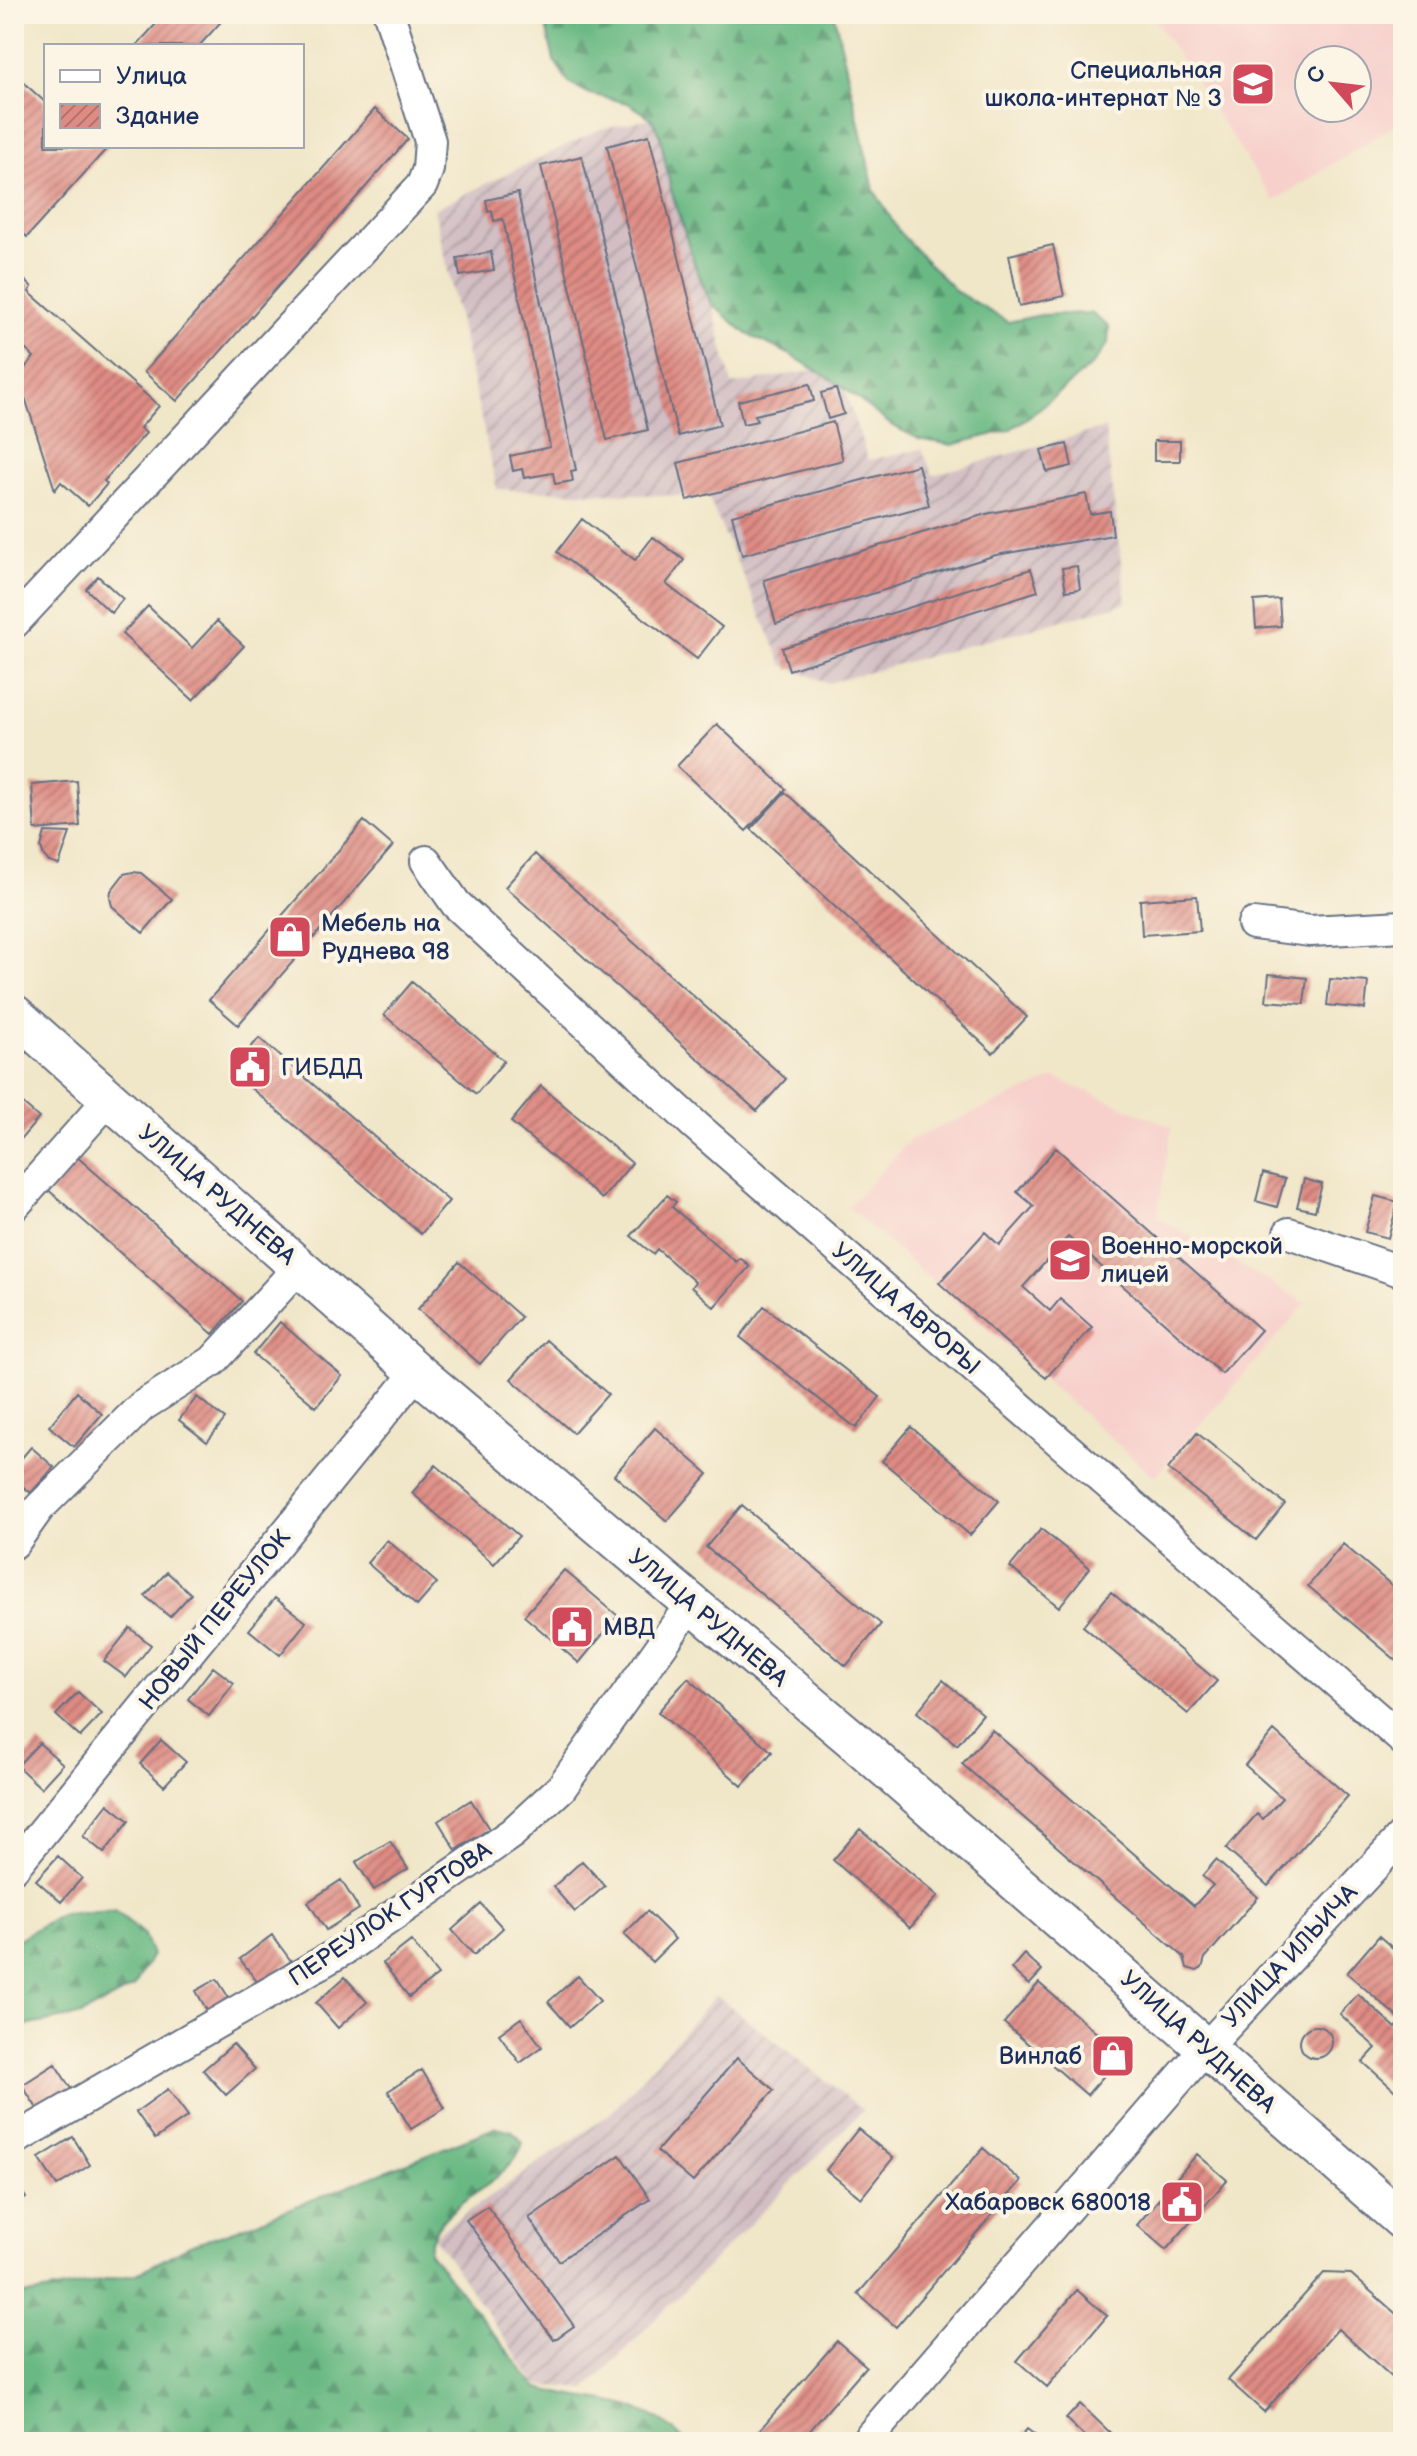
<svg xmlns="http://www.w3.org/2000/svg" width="1417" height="2456" viewBox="0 0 1417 2456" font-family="'Balsamiq Sans',sans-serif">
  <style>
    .built { fill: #f7d0cc; fill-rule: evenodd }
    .industrial { fill: url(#industrial-furrows) }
    .forest { fill: url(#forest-firs); stroke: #427471; stroke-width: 2 }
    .building { fill: url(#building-hatch) }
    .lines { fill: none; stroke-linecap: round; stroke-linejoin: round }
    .minor-casing { stroke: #666f83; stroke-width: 34 }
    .major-casing { stroke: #666f83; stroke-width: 42 }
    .minor { stroke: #fff; stroke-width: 30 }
    .major { stroke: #fff; stroke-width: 38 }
    .labels { text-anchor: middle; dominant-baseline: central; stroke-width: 8; stroke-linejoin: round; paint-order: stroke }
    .poi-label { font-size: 24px; fill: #1b2f5e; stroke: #fcf5e5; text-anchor: start }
    .street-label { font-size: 24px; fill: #1b2f5e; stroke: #fcf5e5 }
  </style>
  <defs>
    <pattern id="industrial-furrows" width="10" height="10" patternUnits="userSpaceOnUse" patternTransform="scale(2)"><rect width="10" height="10" fill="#d2bec3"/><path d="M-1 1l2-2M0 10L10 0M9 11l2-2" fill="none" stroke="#aa9ba2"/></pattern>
    <pattern id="forest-firs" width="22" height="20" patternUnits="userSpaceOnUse" patternTransform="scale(2)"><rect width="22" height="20" fill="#6ab984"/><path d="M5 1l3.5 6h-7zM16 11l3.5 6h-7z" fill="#56976f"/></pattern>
    <pattern id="building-hatch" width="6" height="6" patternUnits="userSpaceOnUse" patternTransform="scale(2)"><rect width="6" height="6" fill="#de8b83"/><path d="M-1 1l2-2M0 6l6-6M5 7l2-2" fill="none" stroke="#b3726e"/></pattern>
  </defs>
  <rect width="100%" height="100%" fill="#fcf5e5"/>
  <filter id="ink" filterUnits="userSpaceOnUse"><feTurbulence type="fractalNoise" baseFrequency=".0125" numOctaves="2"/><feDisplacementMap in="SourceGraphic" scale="16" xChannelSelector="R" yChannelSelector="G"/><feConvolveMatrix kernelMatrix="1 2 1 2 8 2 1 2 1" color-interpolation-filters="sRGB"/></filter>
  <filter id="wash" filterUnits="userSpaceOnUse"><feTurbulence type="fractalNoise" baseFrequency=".006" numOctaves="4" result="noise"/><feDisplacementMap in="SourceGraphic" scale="32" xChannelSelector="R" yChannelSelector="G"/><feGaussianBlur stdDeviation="1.8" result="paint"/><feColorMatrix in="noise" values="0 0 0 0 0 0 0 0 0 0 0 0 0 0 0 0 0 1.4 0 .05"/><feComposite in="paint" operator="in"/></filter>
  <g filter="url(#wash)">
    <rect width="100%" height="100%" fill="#f0e6c8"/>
    <!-- built -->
    <path class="built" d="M1151,14H1403V120L1274,201ZM1309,60H1357V108H1309Z
      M1055,1078L1172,1127L1157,1217L1306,1303L1155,1477L848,1207L910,1140Z"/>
    <!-- industrial -->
    <path class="industrial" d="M665,115L732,385L837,366L868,460L922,449L933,475L1105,428L1126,603L828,683L783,665L708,497L497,489L434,209L600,129Z
      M716,1995L863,2110L586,2389L537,2385L433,2236L610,2114Z"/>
    <!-- forest -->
    <path class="forest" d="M543,14H834L874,190L899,232L929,264L957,292L1008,322L1041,315L1091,313L1109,327L1108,344L1093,364L1034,413L1009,430L952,445L919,439L891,425L840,385L789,354L747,334L711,304L694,263L670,186L660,135L651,118L628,103L590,94L569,83L554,60Z
      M115,1911L143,1933L152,1955L134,1987L81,2015L14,2028V1942L60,1914Z
      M497,2127L512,2131L523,2143C509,2187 431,2203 429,2252L536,2387C593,2406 640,2392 686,2442H14V2295L34,2294L137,2274L190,2245L238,2229Z"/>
    <g id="blocks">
      <!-- building -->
      <path class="building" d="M165,14H228L199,46H136Z
        M14,74L46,103V146H109L27,237L14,225Z
        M375,109L408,139L177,401L144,372Z
        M649,135L720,425L678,436L607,146Z
        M582,156L648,430L607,440L541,166Z
        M518,193L576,470L571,471L573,481L555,484L553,473L524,478L522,469L513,471L510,456L550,447L503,219L494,221L492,211L488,212L486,200Z
        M1053,245L1064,296L1019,306L1009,255Z
        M491,252L494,270L460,276L457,258Z
        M17,273L32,287L29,292L159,406L140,428L146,433L104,481L107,484L88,506L61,482L55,490L18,376L34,357L14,339V276Z
        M810,384L814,401L755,415L757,421L743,424L738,401Z
        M836,389L844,414L828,419L821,393Z
        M833,422L843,460L687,500L678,463Z
        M1154,441H1180V461H1154Z
        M1067,444L1072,466L1047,472L1041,450Z
        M918,465L929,505L742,555L732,515Z
        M1086,494L1090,514L1110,511L1113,535L996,555L776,624L764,580L986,514Z
        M582,519L635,560L653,537L684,560L666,584L722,627L697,659L557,552Z
        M1077,566L1080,589L1066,591L1062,568Z
        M1031,569L1038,591L789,670L782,648Z
        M98,576L123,599L111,613L86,589Z
        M1279,599L1281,626L1256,628L1254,601Z
        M148,606L192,648L217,621L244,646L193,700L122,634Z
        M717,724L786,789L746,831L677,766Z
        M77,781L80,826L35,830L32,785Z
        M1396,786H1403V854H1401Z
        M785,792L1027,1017L993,1053L751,829Z
        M364,821L393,846L238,1025L209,1000Z
        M45,832L70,833L59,865L49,862L44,856L41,847Z
        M535,854L786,1079L757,1111L505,887Z
        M133,872L141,873L172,899L143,933L112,906L110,898L111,891L124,874Z
        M1197,896L1200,931L1142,935L1140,900Z
        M1269,974L1307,978L1304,1004L1266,1001Z
        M1330,979L1368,982L1365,1009L1327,1005Z
        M412,982L504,1061L476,1094L384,1015Z
        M259,1038L449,1201L421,1234L231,1071Z
        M541,1086L632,1163L602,1199L511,1122Z
        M14,1096L39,1118L14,1147Z
        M1056,1148L1261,1330L1222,1374L1068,1237L1023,1287L1050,1311L1060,1299L1092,1327L1046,1378L939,1283L985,1232L999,1245L1034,1206L1017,1192Z
        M75,1155L242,1301L213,1334L46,1188Z
        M1263,1173L1285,1179L1277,1207L1256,1201Z
        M1304,1179L1322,1184L1315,1211L1297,1207Z
        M667,1195L676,1202L672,1207L736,1262L740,1258L750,1266L714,1307L691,1287L695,1282L657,1249L653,1254L631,1236Z
        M1375,1196L1398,1202L1388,1238L1365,1232Z
        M459,1262L521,1317L480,1364L418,1309Z
        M764,1306L880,1397L856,1428L740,1337Z
        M280,1322L342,1376L316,1407L253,1354Z
        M546,1340L608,1394L573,1433L511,1379Z
        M77,1392L102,1414L74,1447L49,1426Z
        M197,1397L225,1419L207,1442L179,1420Z
        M911,1427L999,1501L970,1535L882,1461Z
        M655,1428L708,1474L667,1521L614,1475Z
        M1197,1433L1285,1504L1256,1540L1168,1469Z
        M31,1447L54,1467L31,1493L14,1479V1467Z
        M436,1465L519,1536L494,1564L412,1493Z
        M742,1505L881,1624L846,1666L706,1547Z
        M1041,1529L1090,1568L1059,1607L1010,1567Z
        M387,1540L437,1583L417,1606L367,1563Z
        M1343,1544L1403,1595V1666L1308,1586Z
        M564,1570L618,1616L579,1663L524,1616Z
        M167,1572L191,1594L170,1617L145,1596Z
        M1111,1592L1217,1681L1188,1714L1083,1626Z
        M275,1598L306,1622L280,1655L249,1630Z
        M130,1628L151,1645L126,1677L104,1661Z
        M213,1667L234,1683L209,1716L188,1699Z
        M688,1678L772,1752L742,1786L658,1712Z
        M943,1680L983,1714L957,1745L917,1712Z
        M78,1692L102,1714L80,1737L56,1715Z
        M992,1730L1194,1906L1213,1885L1202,1876L1216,1860L1258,1897L1205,1958L1202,1968L1197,1971L1187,1968L1184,1957L962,1764Z
        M1274,1731L1348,1796L1268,1886L1226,1849L1257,1814L1263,1819L1282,1798L1245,1765Z
        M161,1740L186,1762L164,1786L140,1764Z
        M39,1743L63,1764L41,1788L17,1766Z
        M471,1800L489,1829L456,1850L438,1821Z
        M108,1804L129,1821L104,1853L83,1836Z
        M860,1829L938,1896L910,1928L833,1860Z
        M390,1841L408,1869L374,1890L356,1862Z
        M58,1856L82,1878L61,1902L36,1880Z
        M582,1861L605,1886L575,1912L553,1887Z
        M341,1880L359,1909L326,1930L308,1902Z
        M481,1904L503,1928L474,1955L452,1930Z
        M647,1911L675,1939L652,1962L624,1934Z
        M1403,1912V1932L1393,1923Z
        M272,1935L291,1961L259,1984L240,1959Z
        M1379,1936L1403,1957V2098L1363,2062L1376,2048L1340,2014L1358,1994L1396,2028L1402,2021L1347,1973Z
        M411,1941L438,1975L409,1997L383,1963Z
        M1024,1954L1042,1971L1029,1985L1011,1969Z
        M578,1976L600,2001L570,2027L548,2002Z
        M345,1977L367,2002L338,2028L316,2003Z
        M217,1979L232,2003L210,2016L196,1991Z
        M1039,1983L1122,2055L1087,2095L1004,2023Z
        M521,2018L542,2047L520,2063L499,2034Z
        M1300 2042a16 16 0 1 1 32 0a16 16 0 1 1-32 0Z
        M233,2044L255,2069L226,2095L203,2070Z
        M737,2058L774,2090L693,2182L657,2151Z
        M55,2064L73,2092L40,2113L22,2085Z
        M422,2070L445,2108L411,2129L388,2091Z
        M168,2089L188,2116L155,2139L136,2112Z
        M858,2129L893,2158L861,2198L826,2170Z
        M73,2137L90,2165L57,2186L39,2158Z
        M983,2148L1021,2181L896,2327L858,2294Z
        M1197,2154L1227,2180L1166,2250L1137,2225Z
        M620,2155L650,2199L559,2261L529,2218Z
        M14,2179L26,2198L14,2206Z
        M487,2206L574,2326L554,2340L466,2220Z
        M1324,2273L1351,2274L1403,2320V2387L1338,2329L1264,2412L1228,2380Z
        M1077,2290L1107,2316L1047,2387L1017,2361Z
        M837,2341L866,2366L800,2442H749Z
        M1080,2404L1120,2442H1090L1066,2419Z
        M1027,2429L1044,2442H1016Z"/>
    </g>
  </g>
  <g filter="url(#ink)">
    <use href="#blocks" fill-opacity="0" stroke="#666f83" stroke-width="2"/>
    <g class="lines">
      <!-- minor casing -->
      <g class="minor-casing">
        <path id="minor" d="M14,623L422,185L428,169L430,141L389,14
          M426,861L456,904L696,1126L1403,1740
          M1253,924L1310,931L1403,926
          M14,1206L109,1099
          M1289,1233L1403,1272
          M14,1543L39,1508L142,1406L213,1361L299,1267
          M14,1867L417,1372
          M14,2140L345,1949L512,1833L561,1788L691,1604
          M865,2442L1205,2049L1403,1835"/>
      </g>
      <!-- major casing -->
      <g class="major-casing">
        <path id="major" d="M14,1014L417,1372L851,1738L1403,2221"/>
      </g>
      <!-- minor -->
      <use href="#minor" class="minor"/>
      <!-- major -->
      <use href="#major" class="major"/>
    </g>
  </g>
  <!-- icons -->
  <defs>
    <g id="school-square" transform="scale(2.3)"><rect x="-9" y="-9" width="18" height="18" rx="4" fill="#d1495b" stroke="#fcf5e5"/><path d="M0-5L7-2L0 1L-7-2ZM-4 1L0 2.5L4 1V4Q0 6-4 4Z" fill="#fff"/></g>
    <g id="shop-square" transform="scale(2.3)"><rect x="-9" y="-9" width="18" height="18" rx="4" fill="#d1495b" stroke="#fcf5e5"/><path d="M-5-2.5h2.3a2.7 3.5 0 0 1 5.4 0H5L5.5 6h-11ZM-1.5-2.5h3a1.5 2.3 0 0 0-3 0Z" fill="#fff"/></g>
    <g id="civic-square" transform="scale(2.3)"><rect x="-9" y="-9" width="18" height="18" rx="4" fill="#d1495b" stroke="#fcf5e5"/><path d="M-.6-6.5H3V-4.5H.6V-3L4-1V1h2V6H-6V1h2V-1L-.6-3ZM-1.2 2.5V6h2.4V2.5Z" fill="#fff"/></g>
  </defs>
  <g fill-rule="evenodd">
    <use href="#school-square" x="1253" y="84"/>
    <use href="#shop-square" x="290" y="937"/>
    <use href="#civic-square" x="250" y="1067"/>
    <use href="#school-square" x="1070" y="1260"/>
    <use href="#civic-square" x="572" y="1627"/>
    <use href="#shop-square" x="1113" y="2056"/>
    <use href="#civic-square" x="1182" y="2202"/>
  </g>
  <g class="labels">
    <!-- poi labels -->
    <g class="poi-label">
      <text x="1222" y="70" text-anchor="end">Специальная<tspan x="1222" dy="28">школа-интернат № 3</tspan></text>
      <text x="321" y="923">Мебель на<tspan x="321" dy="28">Руднева 98</tspan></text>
      <text x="281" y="1067">ГИБДД</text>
      <text x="1101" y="1246">Военно-морской<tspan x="1101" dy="28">лицей</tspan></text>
      <text x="603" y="1627">МВД</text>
      <text x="1082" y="2056" text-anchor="end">Винлаб</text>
      <text x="1151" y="2202" text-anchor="end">Хабаровск 680018</text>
    </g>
    <!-- street labels -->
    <g class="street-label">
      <text transform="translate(217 1195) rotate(41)">УЛИЦА РУДНЕВА</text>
      <text transform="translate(906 1309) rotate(41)">УЛИЦА АВРОРЫ</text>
      <text transform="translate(708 1618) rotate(40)">УЛИЦА РУДНЕВА</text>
      <text transform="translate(215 1620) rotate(-51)">НОВЫЙ ПЕРЕУЛОК</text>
      <text transform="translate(390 1914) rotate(-34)">ПЕРЕУЛОК ГУРТОВА</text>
      <text transform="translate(1290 1956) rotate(-47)">УЛИЦА ИЛЬИЧА</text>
      <text transform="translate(1198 2042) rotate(42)">УЛИЦА РУДНЕВА</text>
    </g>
  </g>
  <!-- margin -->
  <rect width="1417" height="2456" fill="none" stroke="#fcf5e5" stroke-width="48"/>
  <!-- legend -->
  <rect x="44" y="44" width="260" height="104" fill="#fcf5e5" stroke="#a2a6af" stroke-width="2"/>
  <rect x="60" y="70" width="40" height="12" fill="#ffffff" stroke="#a2a6af" stroke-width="2"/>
  <text x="116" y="84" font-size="24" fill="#1b2f5e">Улица</text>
  <rect x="60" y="104" width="40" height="24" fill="url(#building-hatch)" stroke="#a2a6af" stroke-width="2"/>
  <text x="116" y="124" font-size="24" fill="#1b2f5e">Здание</text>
  <!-- north arrow -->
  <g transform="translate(1333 84) rotate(298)"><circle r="38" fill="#fcf5e5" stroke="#a2a6af" stroke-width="2"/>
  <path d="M0-6L14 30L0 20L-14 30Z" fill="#d1495b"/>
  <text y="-12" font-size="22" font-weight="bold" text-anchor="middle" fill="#1b2f5e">С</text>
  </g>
</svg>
